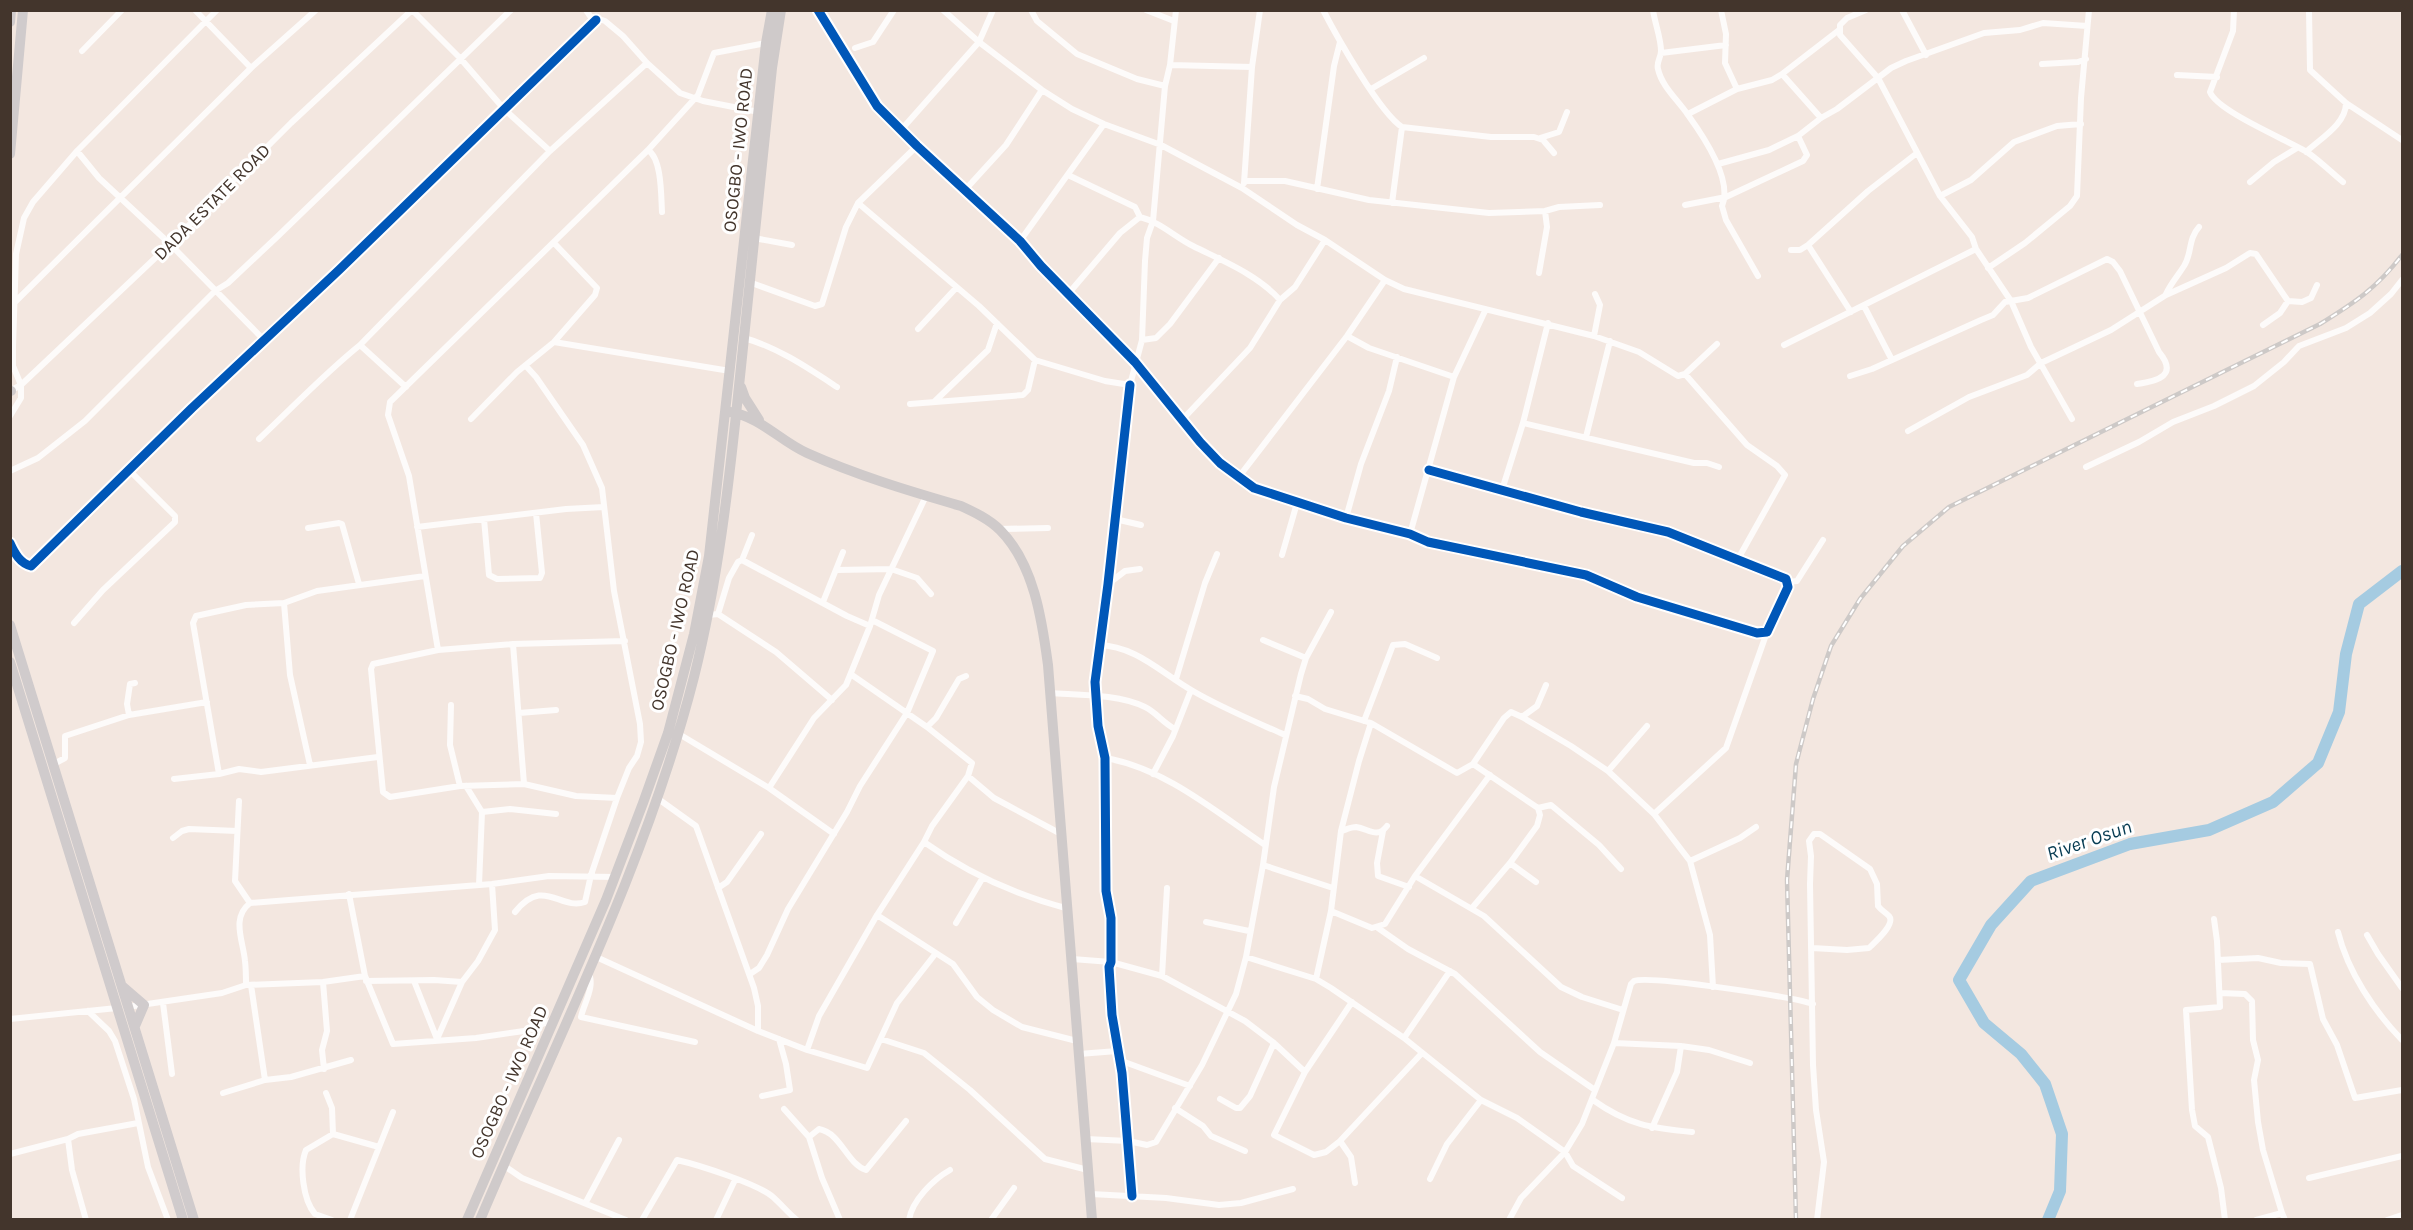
<svg xmlns="http://www.w3.org/2000/svg" width="2413" height="1230" viewBox="0 0 2413 1230" font-family="Karla,sans-serif">
  <style>
    .lines { fill: none; stroke-linecap: round; stroke-linejoin: round }
    .river { stroke: #a5cbe1; stroke-width: 12 }
    .minor { stroke: #fdfbfa; stroke-width: 6 }
    .primary { stroke: #cfcaca; stroke-width: 10 }
    .trunk { stroke: #d0cbcc; stroke-width: 10 }
    .rail-casing { stroke: #cdc9c7; stroke-width: 4.5 }
    .rail { stroke: #fff; stroke-width: 2; stroke-dasharray: 7; stroke-linecap: butt }
    .cycleway-casing { stroke: #fff; stroke-width: 13 }
    .cycleway { stroke: #0057b8; stroke-width: 9 }
    .labels { text-anchor: middle; dominant-baseline: central; stroke-width: 6; stroke-linejoin: round; paint-order: stroke }
    .street-label { font-size: 18px; fill: #43352c; stroke: #fff }
    .water-label { font-size: 20px; font-style: italic; fill: #063b52; stroke: #fff }
  </style>
  <rect width="100%" height="100%" fill="#f3e7e0"/>
  <g class="lines">
    <!-- river -->
    <path class="river" d="M2048,1220L2060,1191L2062,1134L2045,1084L2021,1054L1984,1023L1959,980L1991,925L2031,881L2130,844L2209,830L2273,802L2318,763L2339,712L2346,654L2359,604L2402,571"/>
    <!-- minor -->
    <path class="minor" d="M195,10L251,68
      M217,10L77,151L99,178L170,244L264,340
      M412,10L460,58L504,109L550,151
      M586,10L590,16L605,21L623,36L647,63L680,93L703,101L759,112
      M818,10L877,106L917,146L1020,241L1041,266L1135,362L1200,442L1220,463L1254,488L1346,518L1410,534L1428,542L1586,575L1637,597L1757,633L1767,632L1788,587L1786,579L1668,532L1581,512L1429,470
      M943,10L979,42L1042,90L1072,109L1104,124L1161,145L1242,188L1297,225L1325,240L1385,280L1404,289L1594,336L1639,352L1678,376L1685,374L1717,344
      M1031,10L1037,21L1077,54L1137,79L1165,86
      M1146,10L1174,21
      M1323,10C1337,37 1380,113 1402,127L1491,137H1534L1543,140L1554,153
      M1653,10C1655,24 1661,38 1661,51C1661,58 1656,62 1658,69C1662,87 1678,100 1688,115C1704,137 1733,180 1722,206L1726,220L1758,276
      M1721,10L1726,34L1725,63L1737,89
      M1866,10L1847,18L1840,25V35L1878,78L1940,196L1972,237L1976,249L2011,301L2031,347L2072,419
      M1902,10L1926,55
      M2234,10L2233,31L2210,92C2217,111 2287,140 2307,152C2320,161 2331,172 2343,182
      M2309,10L2310,70L2346,103L2402,140
      M855,48L873,42L894,10
      M82,51L122,10
      M1661,53L1726,45
      M2042,64L2078,62L2086,59
      M1170,65L1252,67
      M1782,74L1839,30
      M2177,75L2217,77
      M1371,89L1424,58
      M1688,114L1737,89L1772,80L1782,74L1821,118
      M901,130L979,42L993,10
      M1540,138L1559,132L1567,112
      M648,150C662,159 661,196 662,212
      M2306,152C2321,138 2346,124 2346,103
      M1718,164L1769,150L1798,136L1821,118L1837,109L1891,68L1906,61L1984,33L2020,30L2043,23L2087,26
      M1068,175L1135,207L1140,217
      M1245,181H1285L1369,200L1489,213L1545,211L1559,207L1600,205
      M2250,182L2274,162L2297,148
      M1244,183L1252,67L1260,10
      M1317,189L1334,66L1340,42
      M965,190L1006,145L1042,90
      M1940,196L1971,180L2014,142L2057,126L2081,124
      M858,203L979,306L1035,360L1105,381L1130,385L1142,340L1145,261L1147,238L1153,221L1165,86L1170,65L1176,10
      M1392,203L1402,127
      M1685,205L1726,197L1803,161L1807,155L1798,136
      M754,238L792,245
      M1020,241L1104,124
      M1808,245L1851,312
      M1791,250H1800L1808,245L1868,191L1917,153
      M1988,268L2025,243L2070,206L2077,196L2081,98L2089,10
      M1539,273L1547,227L1545,211
      M749,282L815,306L822,304L846,227L858,203L917,146
      M1069,293L1120,233L1140,217C1160,222 1175,237 1193,246C1223,261 1258,275 1280,300
      M2166,294C2171,283 2177,277 2184,266C2192,254 2188,239 2199,227
      M15,302L251,68L316,10
      M1864,306L1892,360
      M2263,325L2280,313L2288,301
      M918,329L956,288
      M1347,336L1369,348L1454,377
      M1594,336L1600,305L1595,294
      M744,338C777,347 808,368 837,387
      M1142,340L1156,338L1170,324L1219,258
      M554,342L730,371
      M360,345L406,387
      M1784,345L1976,249
      M1685,374L1747,445L1777,466L1785,475L1738,559
      M1850,376L1872,369L1981,320L1993,315L2005,302L2028,298L2107,259L2113,262L2120,271L2159,352C2178,375 2159,381 2137,384
      M1130,385L1108,584L1095,682L1098,726L1105,758L1106,891L1111,918V962L1109,967L1112,1015L1122,1073L1132,1196
      M10,391L21,385L170,244L291,123L412,10
      M934,402L988,350L997,323
      M910,404L1023,395L1028,390L1035,360
      M10,416L21,398V385L13,366V347L16,254L24,218L33,202L77,151
      M471,419L517,372L554,342L595,295L597,288L555,244
      M1182,420L1250,348L1280,300L1295,287L1325,240
      M1523,423L1694,463H1707L1719,467
      M1908,431L1969,397L2027,375L2041,363L2111,330L2166,295L2226,268L2250,253L2256,254L2288,301L2302,302L2311,298L2317,285
      M1586,437L1610,341
      M259,439C293,407 324,374 360,345L550,151L647,63
      M2086,467L2139,442L2173,422L2214,406L2254,386L2284,362L2299,346L2346,328L2370,313L2391,294L2402,280
      M10,471L38,458L85,421L215,291L228,283L278,236L511,10
      M1238,478L1347,336L1385,280
      M1502,490L1523,423L1548,323
      M1346,518L1361,464L1389,391L1397,357
      M484,519L489,575L497,579L540,578L542,573L536,513
      M1115,519L1141,525
      M417,527L566,509L604,507
      M308,528L339,523L342,524L359,584
      M1000,529L1048,528
      M1410,534L1454,377L1485,311
      M10,543C15,554 20,563 31,566L192,408L339,270L596,20
      M1282,555L1297,503
      M742,560L847,616L870,626
      M837,570L891,569L917,578L931,594
      M1789,582L1797,581L1823,540
      M1108,584L1125,571L1140,569
      M823,602L843,552
      M284,603L290,675L310,765
      M718,614L729,578L738,562L742,560L752,535
      M709,615L718,614L776,652L832,700
      M74,623L103,590L175,522V516L130,471
      M1263,640L1306,658
      M513,644L524,784
      M1098,645C1137,646 1161,673 1193,691C1222,708 1254,721 1285,735
      M438,650L409,476L388,415L390,402L648,150L698,95L714,53L766,43
      M1176,679L1205,583L1217,554
      M1050,693C1079,695 1119,694 1145,707C1156,712 1163,723 1175,729
      M1295,696L1308,699L1325,709L1371,723L1457,773L1473,764L1504,718L1511,712L1522,717L1571,746L1608,771L1654,814L1680,848L1690,861L1710,935L1713,987
      M451,705L450,745L460,786
      M519,713L556,710
      M129,715L127,704L130,684L135,683
      M1522,717L1537,706L1546,685
      M1364,721L1393,645L1405,644L1437,658
      M927,727L936,718L959,679L966,676
      M679,734L769,788L834,834
      M1105,758C1165,768 1216,812 1265,845
      M54,764L65,758V736L129,715L207,702
      M1608,771L1647,726
      M219,774L193,623L196,616L246,605L284,603L317,591L425,576
      M1153,774L1173,736L1191,690
      M968,776L994,798L1061,834
      M174,779L219,774L239,769L261,772L378,757
      M466,786L482,812L479,885
      M769,788L814,718L846,685L870,626L879,595L926,496
      M617,798L576,796L524,784L460,786L390,797L383,792L371,669L373,664L438,650L513,644L625,641
      M657,798L696,826L754,988L758,1006V1031
      M239,801L235,881L250,903
      M1538,808L1551,805L1599,845L1621,869
      M482,812L510,809L556,814
      M1654,814L1726,748L1767,632
      M1341,831C1345,830 1351,827 1356,827C1369,829 1377,839 1387,826
      M1383,831L1377,863L1378,876L1409,887
      M173,838L182,831L189,829L237,831
      M924,842C969,874 1015,895 1069,909
      M1690,861L1740,838L1756,827
      M1510,863L1536,882
      M1263,865L1333,888
      M1415,876L1484,916L1561,987L1582,997L1623,1010
      M718,888L727,882L761,834
      M349,894L365,976L393,1044L476,1038L524,1031L553,1020
      M1472,908L1510,863L1537,826L1540,815L1538,808L1473,764
      M1331,911L1372,928L1385,924L1415,876L1490,775
      M515,912C544,876 560,911 585,902L591,875L617,798L629,768L637,756L641,742L640,724L614,591L602,488L583,445L536,377L526,366
      M877,915L953,964L977,997L993,1010L1022,1027L1077,1041
      M2214,919L2217,941L2220,1007L2186,1010L2192,1110L2195,1126L2208,1137L2221,1188L2225,1220
      M1206,922L1249,931
      M956,923L982,879
      M1378,928L1408,949L1455,974L1540,1052L1595,1090
      M2338,932C2348,972 2374,1011 2402,1040
      M2367,935L2378,954L2402,988
      M1812,948L1847,950L1869,948C1875,942 1896,924 1889,916C1885,912 1881,910 1878,906L1877,884L1870,869L1820,834H1814L1809,841L1811,856L1810,884L1813,1065L1816,1110L1824,1162L1817,1220
      M594,956L758,1031L807,1050L867,1068L897,1003L936,953
      M1246,957L1316,979L1331,988L1404,1038L1481,1100L1517,1118L1565,1152L1573,1166L1622,1198
      M1072,959L1111,962L1162,976L1245,1021L1274,1043L1305,1072
      M2218,960L2258,958L2281,963L2310,964L2323,1019L2337,1045L2355,1098L2402,1090
      M588,972C596,985 584,1003 581,1017L695,1042
      M750,974L759,968L767,955L788,909L847,812L860,786L907,713L933,651L872,620
      M1162,976L1167,888
      M1316,979L1331,911L1341,831L1359,761L1371,723
      M366,981L434,980L462,982
      M414,981L437,1039
      M323,982L327,1031L322,1050L324,1069
      M246,985C246,977 246,969 245,961C243,940 231,918 250,903L492,884L549,876L615,877
      M251,985L265,1080
      M2220,993L2245,994L2252,1001L2253,1040L2258,1060L2254,1080L2258,1122L2263,1150L2282,1213
      M1352,1002L1305,1072L1274,1135L1314,1155L1326,1152L1340,1141L1422,1053
      M163,1003L172,1074
      M127,1007L222,993L246,985L323,982L365,976
      M88,1011L109,1031L115,1041L134,1099L148,1167L168,1220
      M10,1019L117,1008
      M1404,1038L1450,971
      M437,1039L462,982L478,961L495,930L492,884
      M881,1039L924,1053L970,1090L1045,1159L1088,1170
      M1614,1043L1681,1046L1709,1050L1750,1063
      M807,1050L819,1016L877,915L924,842L932,826L968,776L972,763L927,727L852,675
      M1079,1054L1117,1051
      M1119,1060L1190,1086
      M223,1093L265,1080L291,1077L351,1060
      M326,1093L332,1108L333,1134
      M762,1096L790,1090L786,1064L779,1039
      M1220,1099L1236,1108H1240L1250,1096L1274,1043
      M1593,1100C1628,1125 1651,1128 1692,1132
      M1175,1108L1203,1126L1211,1136L1245,1151
      M784,1109L809,1137L822,1178L840,1220
      M1652,1128L1677,1072L1681,1046
      M809,1137L819,1129C841,1133 847,1164 866,1170L906,1121
      M68,1139L72,1170L86,1220
      M1086,1139L1128,1141L1147,1145L1156,1142L1202,1065L1236,994L1246,957L1263,865L1274,787L1301,674L1306,658L1331,612
      M1340,1141L1351,1157L1355,1183
      M10,1154L68,1139L78,1134L138,1123
      M503,1165L522,1178L626,1220
      M2309,1178L2402,1156
      M1430,1179L1447,1144L1481,1100
      M1091,1194L1166,1198L1219,1205L1241,1203L1293,1189
      M586,1202L619,1140
      M332,1220L315,1214C303,1200 299,1166 306,1150L333,1134L379,1147
      M350,1220L393,1112
      M642,1220L677,1160C699,1165 758,1184 773,1197C782,1205 788,1213 797,1220
      M716,1220L735,1180
      M909,1220C912,1200 934,1179 950,1170
      M991,1220L1014,1188
      M1509,1220L1521,1198L1565,1152L1582,1124L1614,1043L1631,984L1634,981C1649,975 1793,997 1813,1004
      M2256,1220L2282,1213L2285,1220
      M2387,1220L2402,1215"/>
    <!-- primary -->
    <path class="primary" d="M741,387L745,398L759,420
      M730,412C761,417 780,441 807,453C856,475 909,491 961,506C974,512 989,519 1000,530C1034,564 1042,620 1048,665L1092,1220
      M467,1220L606,900L643,803L668,733L694,634L709,556L766,43L772,10
      M480,1220C555,1042 646,865 694,677C718,581 729,484 739,386C750,280 761,174 772,68L781,10"/>
    <!-- trunk -->
    <path class="trunk" d="M10,22L11,10
      M10,154L23,10
      M10,391H11
      M10,625L194,1220
      M10,662L183,1220
      M122,986L144,1005L135,1026"/>
    <!-- rail casing -->
    <g class="rail-casing">
      <path id="rail" d="M1796,1220L1787,880L1796,764L1813,699L1831,646L1860,599L1903,546L1949,507L2320,324C2354,303 2377,288 2402,255"/>
    </g>
    <!-- rail -->
    <use href="#rail" class="rail"/>
    <!-- cycleway casing -->
    <g class="cycleway-casing">
      <path id="cycleway" d="M818,10L877,106L917,146L1020,241L1041,266L1135,362L1200,442L1220,463L1254,488L1346,518L1410,534L1428,542L1586,575L1637,597L1757,633L1767,632L1788,587L1786,579L1668,532L1581,512L1429,470
        M1130,385L1108,584L1095,682L1098,726L1105,758L1106,891L1111,918V962L1109,967L1112,1015L1122,1073L1132,1196
        M10,543C15,554 20,563 31,566L192,408L339,270L596,20"/>
    </g>
    <!-- cycleway -->
    <use href="#cycleway" class="cycleway"/>
  </g>
  <g class="labels">
    <!-- street labels -->
    <g class="street-label">
      <text transform="translate(738 150) rotate(-84)">OSOGBO - IWO ROAD</text>
      <text transform="translate(212 202) rotate(-45)">DADA ESTATE ROAD</text>
      <text transform="translate(675 630) rotate(-77)">OSOGBO - IWO ROAD</text>
      <text transform="translate(509 1082) rotate(-66)">OSOGBO - IWO ROAD</text>
    </g>
    <!-- water labels -->
    <g class="water-label">
      <text transform="translate(2089 840) rotate(-19)">River Osun</text>
    </g>
  </g>
  <!-- border -->
  <rect width="2413" height="1230" fill="none" stroke="#43352c" stroke-width="24"/>
</svg>
